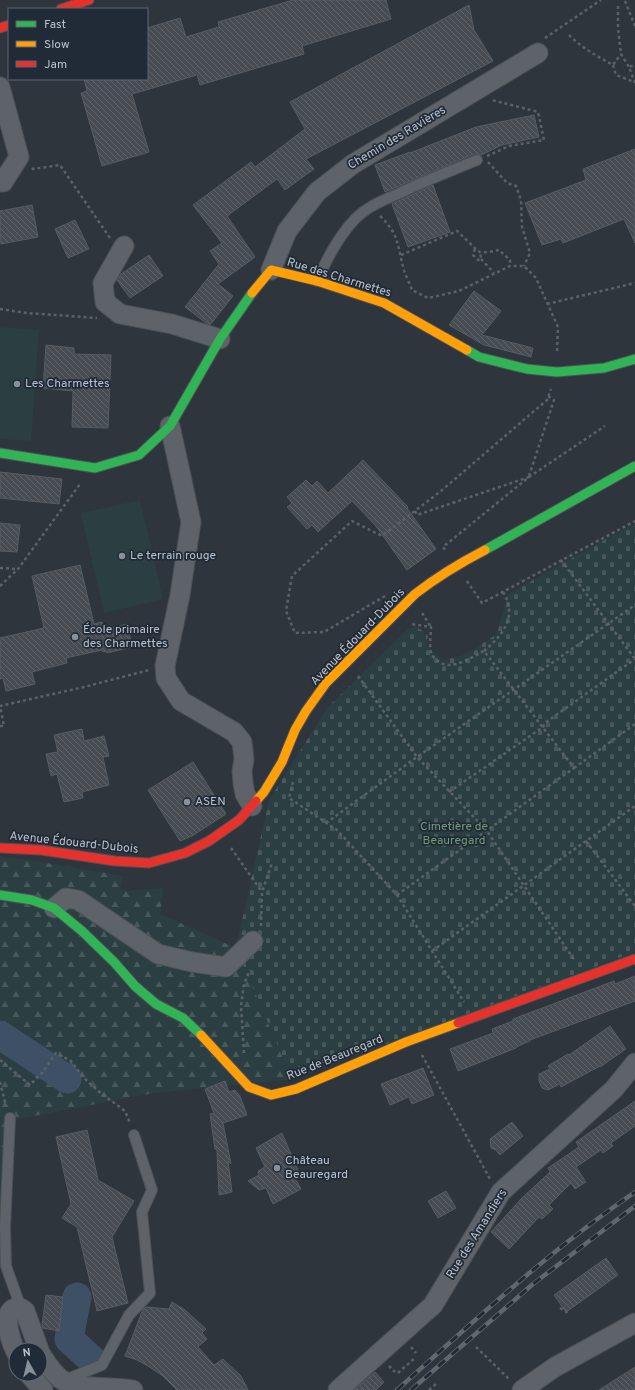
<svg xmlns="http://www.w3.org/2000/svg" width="635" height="1390" viewBox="0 0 635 1390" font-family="Overpass,sans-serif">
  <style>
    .forest { fill: url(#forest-firs) }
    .cemetery { fill: url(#cemetery-stones) }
    .pitch { fill: #2b3f42 }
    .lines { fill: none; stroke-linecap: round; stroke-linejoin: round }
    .river { stroke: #3d5066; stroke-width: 29 }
    .building { fill: url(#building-back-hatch); stroke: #565c63 }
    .lane-casing { stroke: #4c5156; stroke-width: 12 }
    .street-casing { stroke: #4c5156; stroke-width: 21 }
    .fast-casing { stroke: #4c5156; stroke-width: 11 }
    .slow-casing { stroke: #4c5156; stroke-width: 11 }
    .jam-casing { stroke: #4c5156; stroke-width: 11 }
    .path { stroke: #5b6267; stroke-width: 2.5; stroke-dasharray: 3 3; stroke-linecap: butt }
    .lane { stroke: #5e636a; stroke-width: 10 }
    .street { stroke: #5e636a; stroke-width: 19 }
    .fast { stroke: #30b455; stroke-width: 9 }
    .slow { stroke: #ff9f0a; stroke-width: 9 }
    .jam { stroke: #e5322d; stroke-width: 9 }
    .rail-casing { stroke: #62676e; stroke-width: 4.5 }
    .rail { stroke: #212b37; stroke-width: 3; stroke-dasharray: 9; stroke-linecap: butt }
    .poi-dot { fill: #88909a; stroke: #212b37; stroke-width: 1.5 }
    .labels { text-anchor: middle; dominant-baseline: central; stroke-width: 3.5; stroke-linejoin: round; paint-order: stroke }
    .street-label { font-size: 12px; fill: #b9c1cc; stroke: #212b37 }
    .poi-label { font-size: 12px; fill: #b9c1cc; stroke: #212b37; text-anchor: start }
    .park-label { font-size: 12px; fill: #719c79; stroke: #212b37 }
  </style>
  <defs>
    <pattern id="forest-firs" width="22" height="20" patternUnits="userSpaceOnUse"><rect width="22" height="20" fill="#2b3f42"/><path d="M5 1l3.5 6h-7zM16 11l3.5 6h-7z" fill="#48595c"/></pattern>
    <pattern id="cemetery-stones" width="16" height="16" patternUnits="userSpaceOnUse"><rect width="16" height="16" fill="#2b3f42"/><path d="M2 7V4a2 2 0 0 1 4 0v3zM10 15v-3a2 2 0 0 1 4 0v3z" fill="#48595c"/></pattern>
    <pattern id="building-back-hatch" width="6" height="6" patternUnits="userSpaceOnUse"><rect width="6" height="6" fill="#464c52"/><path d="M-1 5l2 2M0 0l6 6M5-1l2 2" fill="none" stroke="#5f646a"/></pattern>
  </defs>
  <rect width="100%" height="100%" fill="#2e353c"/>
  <!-- forest -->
  <path class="forest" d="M0,856L53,864L123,876L120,889L127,891L163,888L160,914L236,948L292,1079L154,1093L13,1120L0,1217Z"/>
  <!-- cemetery -->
  <path class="cemetery" d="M631,525L635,526V952L292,1079L236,948L269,800L328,707L407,630L415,627L424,631L428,636L427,646L443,660L464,655L497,634L508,594Z"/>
  <!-- pitch -->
  <path class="pitch" d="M0,327L39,330L31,441L0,439Z
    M140,500L163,599L104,613L81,513Z"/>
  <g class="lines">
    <!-- river -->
    <path class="river" d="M0,1035L67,1079
      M77,1297L69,1339L92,1360"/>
  </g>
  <!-- building -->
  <path class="building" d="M293,0H386L391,19L302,46L304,54L200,85L197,75L132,94L149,152L102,166L81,93L87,91L84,79H147V28L180,18L186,37L219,27L218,22Z
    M469,5L474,30L493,61L306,159L314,169L285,190L277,179L227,216L255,257L218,284L233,296L210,325L206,323L185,307L219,264L210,251L222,243L193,205L251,162L255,167L305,129L290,102Z
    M534,115L539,137L502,145L481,155L478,154H474L385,192L375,165L410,152V153L476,127Z
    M635,149V243L624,219L563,243L561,239L542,245L525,203L586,180L583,169Z
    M433,185L450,232L408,247L392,204Z
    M32,205L38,237L1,244L0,236V211Z
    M75,220L89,249L68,258L55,229Z
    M149,255L163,276L130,298L117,280L121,274Z
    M474,291L501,311L482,335L533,348L531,357L484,345L449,325Z
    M46,345L74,348V354L111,355L108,428L72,427L73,391L43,388Z
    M363,460L408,507L407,508L436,549L407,570L376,526L352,501L318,532L312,525L307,529L287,507L292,503L287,497L306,480L312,486L317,481L328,493Z
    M0,472L62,479L59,504L0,498Z
    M0,523L20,525L17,552L0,551Z
    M80,565L94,624L102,622L104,630L127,624L132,647L107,653L106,651L103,652L102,650L66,658L67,663L32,672L35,684L6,691L3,678L0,679V638L44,628L32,576Z
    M82,729L84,741L104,736L109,756L103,757L109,785L82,792L83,798L64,802L57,774L51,776L46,754L58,752L54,735Z
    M193,762L226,814L192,836L180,841L148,790Z
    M635,976V1001L530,1040V1041L516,1047V1048L458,1071L450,1049L493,1033L492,1029L513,1021V1019L614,981L615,984Z
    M610,1026L626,1049L600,1067V1066L561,1087L560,1084L548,1090L542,1088L539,1081V1074L550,1069L548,1066L568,1054L569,1055Z
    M423,1068L434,1095L412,1104L409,1097L390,1105L381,1084Z
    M225,1081L229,1092L235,1090L240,1096L247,1115L223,1123L231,1164L228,1161L232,1192L219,1195L217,1150L215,1149L210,1114L214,1113L205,1089Z
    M635,1101V1126L611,1143L613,1146L603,1153L601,1150L576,1167L586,1182L575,1189L571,1183L549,1205L553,1209L542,1219L539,1217L509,1249L491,1232L522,1198L550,1172L548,1168L579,1147L576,1142Z
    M512,1122L523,1136L500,1155L496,1150L491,1148L490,1139Z
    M87,1130L98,1180L134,1201L112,1237L128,1303L97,1311L77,1227L62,1218L71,1204L56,1137Z
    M282,1133L299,1173L294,1176L301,1189L273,1204L266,1188L259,1190L248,1181L259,1175L258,1171L265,1167L256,1148Z
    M446,1191L456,1208L438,1218L428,1201Z
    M606,1258L618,1275L566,1312L554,1295Z
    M46,1295L63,1297L59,1331L43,1328L42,1325Z
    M172,1302L185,1310L206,1329L202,1333L207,1339L198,1347L214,1365L223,1359L241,1376L248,1390H177L163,1376L148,1366L137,1360L125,1356L143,1309L146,1307L169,1309Z
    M635,1367V1390H599Z
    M375,1372L384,1382L376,1390H354Z"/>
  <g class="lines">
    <!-- lane casing -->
    <g class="lane-casing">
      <path id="lane" d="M317,281C327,259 338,237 355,219C368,206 384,200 400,193C425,181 451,171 477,160
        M10,1118L5,1227L6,1266L21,1308
        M65,1380L102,1365L129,1315L150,1293L142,1212L152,1190L134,1135"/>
    </g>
    <!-- street casing -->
    <g class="street-casing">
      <path id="street" d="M0,87L19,157L3,182H0
        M124,246L103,283L105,302L120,314L172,324L220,339
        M271,270L287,231L317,192L353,164L538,53
        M170,426L191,522L180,595L165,666L166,678L181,701L234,732L242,742L244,759L242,771L243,783L245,794L252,806
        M54,908L66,898L78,900L158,954L192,962L226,967L253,941
        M16,1352C11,1342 2,1316 13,1309C18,1306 21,1308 25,1311L39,1350
        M40,1353C46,1362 54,1376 64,1381C81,1390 113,1386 133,1390
        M29,1374L43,1390
        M338,1390L433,1305L501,1192L614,1089L635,1063
        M522,1390L555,1367L635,1323"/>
    </g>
    <!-- fast casing -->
    <g class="fast-casing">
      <path id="fast" d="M467,350L479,357L527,369L557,372L604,368L635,359
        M0,453L95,468L139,455L170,426L220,339L252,293
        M485,550L635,466
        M0,895L32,900L54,908L82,931L114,962L135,986L156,1004L183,1018L201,1035"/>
    </g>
    <!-- slow casing -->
    <g class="slow-casing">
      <path id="slow" d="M252,293L271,270L317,281L384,303L467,350
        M256,801L264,792L282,762L295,730L306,711L326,683L415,594C437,577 460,563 485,550
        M201,1035L249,1087L271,1095L296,1089L406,1042L458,1023"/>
    </g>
    <!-- jam casing -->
    <g class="jam-casing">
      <path id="jam" d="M61,9L89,0
        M0,28L9,25
        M0,848L41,850L115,861L149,863L185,853L209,841L239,820L256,801
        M458,1023L635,959"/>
    </g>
    <!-- path -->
    <path class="path" d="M625,1L635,26
      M618,6V28L621,54L629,67
      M569,35C582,48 597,56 613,65L621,54
      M545,38L601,0
      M613,65L616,75L634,82
      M635,83L629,67L635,65
      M487,156L509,146L544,140L538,112L492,100
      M488,162L507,183L516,186L521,200L522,227L530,253L524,266
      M32,168L33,169L60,165L110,238
      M380,216C400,235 397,246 404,270C406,277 410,284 412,290L428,298L459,291L510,266H524L536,278L558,327L557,353
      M475,249L473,255L478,260L481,259L480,252
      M401,255L457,231C461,234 477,251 480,252C485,253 494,251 499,250L510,260V266
      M481,259L494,273
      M547,304L635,283
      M0,309L27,313L97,318
      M529,476L554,400L548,396
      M529,477L605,426
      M415,511L417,515L529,477L443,547L445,550
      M561,560L635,659
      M0,568L17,569
      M467,581L482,603L635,521
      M0,586L18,569L80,484
      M385,596L324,632L295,633L286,611L292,576L352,521L382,536L441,491L547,400L551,389
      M422,613L431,627
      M484,651C503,635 518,616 503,592
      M358,676L417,757L635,605
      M0,726H4L0,706L84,687L149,670
      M574,768L635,724
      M293,782L289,798L337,830L397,895L464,1002
      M449,792L543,727L545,723L635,659
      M326,823L417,757L487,831L575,961
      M586,841L635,906
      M231,848L262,892
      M397,895L574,768L484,651C471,657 452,672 438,661C435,659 431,655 431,652C429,645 431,634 431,627L411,624
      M261,926L262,892L272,863
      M432,951L635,806
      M244,1053L241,1006L244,984L250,970
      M422,1055L490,1179
      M0,1060L30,1085L42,1073L56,1053L71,1061L83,1077L98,1091L125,1111L130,1123
      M0,1082L6,1106
      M560,1308L568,1313
      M411,1347L416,1353
      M476,1347L509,1379
      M389,1366L395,1372
      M398,1373L415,1358
      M429,1390L436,1384"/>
    <!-- lane -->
    <use href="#lane" class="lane"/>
    <!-- street -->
    <use href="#street" class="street"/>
    <!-- fast -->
    <use href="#fast" class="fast"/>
    <!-- slow -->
    <use href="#slow" class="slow"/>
    <!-- jam -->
    <use href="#jam" class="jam"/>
    <!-- rail casing -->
    <g class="rail-casing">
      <path id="rail" d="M397,1390C474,1321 550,1250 635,1192
        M411,1390L533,1284L635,1206"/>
    </g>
    <!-- rail -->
    <use href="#rail" class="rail"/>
  </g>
  <!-- markers -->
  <g class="poi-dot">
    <circle cx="17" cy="384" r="4"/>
    <circle cx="122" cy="556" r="4"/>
    <circle cx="75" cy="637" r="4"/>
    <circle cx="187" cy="802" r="4"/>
    <circle cx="277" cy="1168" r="4"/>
  </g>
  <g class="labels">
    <!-- street labels -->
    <g class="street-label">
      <text transform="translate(397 138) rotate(-31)">Chemin des Ravières</text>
      <text transform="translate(339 278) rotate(17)">Rue des Charmettes</text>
      <text transform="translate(358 637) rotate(-46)">Avenue Édouard-Dubois</text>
      <text transform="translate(74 843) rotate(6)">Avenue Édouard-Dubois</text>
      <text transform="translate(335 1058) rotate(-22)">Rue de Beauregard</text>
      <text transform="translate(477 1234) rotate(-58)">Rue des Amandiers</text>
    </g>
    <!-- poi labels -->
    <g class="poi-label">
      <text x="25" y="384">Les Charmettes</text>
      <text x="130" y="556">Le terrain rouge</text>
      <text x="83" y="630">École primaire<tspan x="83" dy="14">des Charmettes</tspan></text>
      <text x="195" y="802">ASEN</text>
      <text x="285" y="1161">Château<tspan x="285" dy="14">Beauregard</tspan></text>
    </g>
    <!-- park labels -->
    <g class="park-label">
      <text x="454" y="827">Cimetière de<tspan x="454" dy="14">Beauregard</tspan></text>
    </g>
  </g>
  <!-- legend -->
  <rect x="8" y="8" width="140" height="72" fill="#212b37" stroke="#5e6773"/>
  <rect x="16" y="21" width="20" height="6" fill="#30b455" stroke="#5e6773"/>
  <text x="44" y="28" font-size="12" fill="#b9c1cc">Fast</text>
  <rect x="16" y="41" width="20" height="6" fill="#ff9f0a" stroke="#5e6773"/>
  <text x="44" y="48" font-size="12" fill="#b9c1cc">Slow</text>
  <rect x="16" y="61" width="20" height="6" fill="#e5322d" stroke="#5e6773"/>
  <text x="44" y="68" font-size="12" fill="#b9c1cc">Jam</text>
  <!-- north arrow -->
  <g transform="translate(28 1362) rotate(352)"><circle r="19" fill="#212b37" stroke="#5e6773"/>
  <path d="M0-3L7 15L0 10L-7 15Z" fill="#88909a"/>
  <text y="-6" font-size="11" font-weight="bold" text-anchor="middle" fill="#b9c1cc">N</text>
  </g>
</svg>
